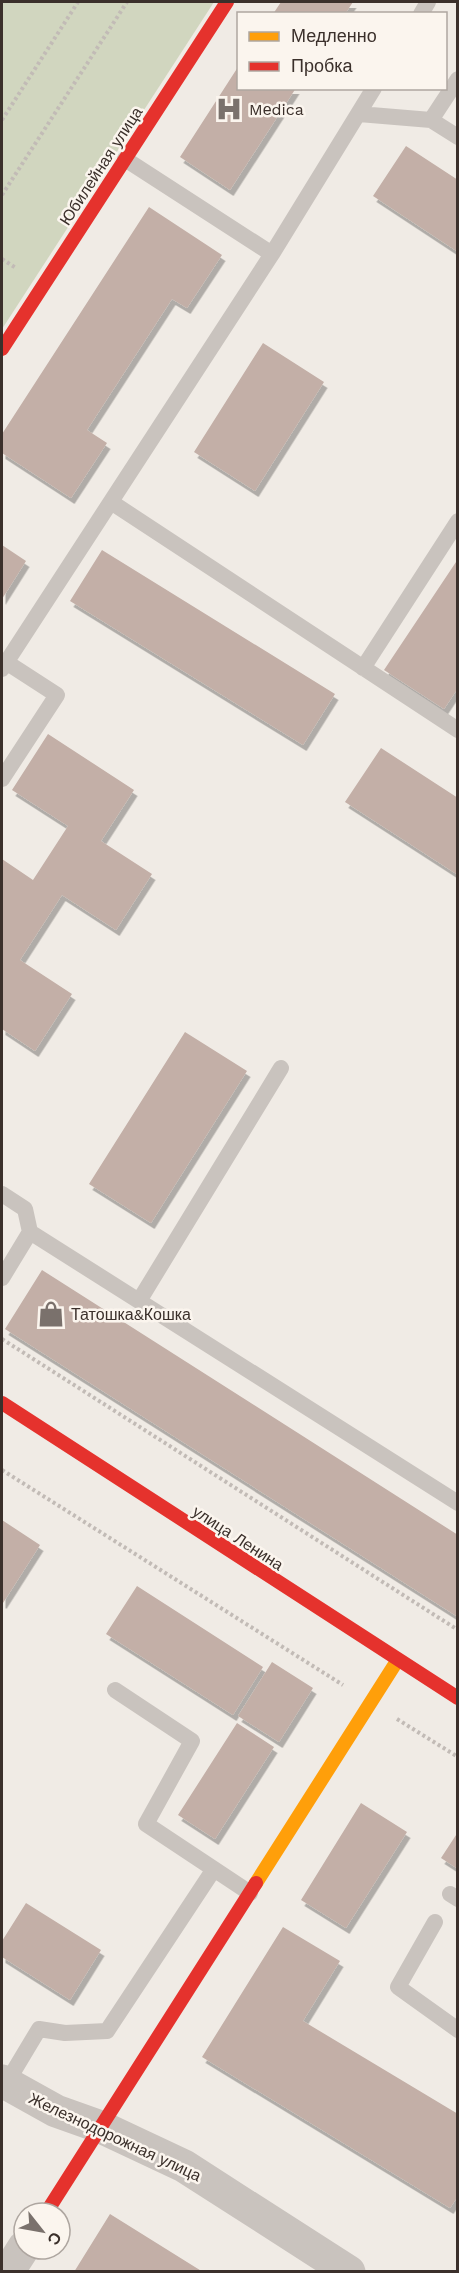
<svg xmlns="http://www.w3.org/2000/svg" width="459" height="2273" viewBox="0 0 459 2273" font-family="'Work Sans',sans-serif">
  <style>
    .green { fill: #d1d6bf }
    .building { fill: #c3afa7; filter: url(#shadow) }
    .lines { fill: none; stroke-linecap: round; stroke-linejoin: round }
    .path { stroke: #c2bbb6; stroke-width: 4; stroke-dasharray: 3 3; stroke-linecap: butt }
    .lane { stroke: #c9c3be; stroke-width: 16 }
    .street { stroke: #c9c3be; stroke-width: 33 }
    .slow { stroke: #ff9f0a; stroke-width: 14 }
    .jam { stroke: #e5322d; stroke-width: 14 }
    .labels { text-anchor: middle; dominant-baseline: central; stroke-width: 5; stroke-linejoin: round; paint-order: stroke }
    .poi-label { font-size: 16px; fill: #3b302b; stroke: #fbf5ee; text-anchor: start }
    .street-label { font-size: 16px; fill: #3b302b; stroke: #fbf5ee }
  </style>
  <defs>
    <filter id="shadow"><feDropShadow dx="3.5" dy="6" stdDeviation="0" flood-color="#0004"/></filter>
  </defs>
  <rect width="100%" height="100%" fill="#f0ebe5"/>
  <!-- green -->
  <path class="green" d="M2,2H214L2,329Z"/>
  <!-- building -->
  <path class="building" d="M281,2H353L345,14H273Z
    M238,67V88H296L230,190L180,157Z
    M406,146L458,180V252L373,196Z
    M149,207L222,255L187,308L172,299L87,430L107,443L71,498L2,453V434Z
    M263,343L324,382L255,491L194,452Z
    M2,545L26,561L2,599Z
    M102,550L335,694L303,745L70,601Z
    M458,559V688L444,709L384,670Z
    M48,734L134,790L101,841L152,874L116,930L62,895L20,960L72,994L35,1051L2,1029V859L33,880L68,826L12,790Z
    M381,748L458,798V875L345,802Z
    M185,1032L247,1071L151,1223L89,1184Z
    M42,1270L458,1535V1617L5,1329Z
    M2,1520L40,1545L3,1603L2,1602Z
    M137,1586L263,1667L233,1715L106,1634Z
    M272,1662L313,1688L279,1742L238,1716Z
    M237,1723L274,1747L215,1839L178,1815Z
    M361,1803L407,1832L346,1928L301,1900Z
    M458,1832V1869L441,1858Z
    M26,1903L101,1950L70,2000L2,1957V1941Z
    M283,1927L340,1961L303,2021L458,2114V2196L450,2208L202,2057Z
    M110,2214L203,2272H74Z"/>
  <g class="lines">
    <!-- path -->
    <path class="path" d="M2,120L78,2
      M2,195L127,2
      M2,259L16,268
      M2,1339L458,1630
      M2,1470L343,1685
      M397,1719L458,1757"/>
    <!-- lane -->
    <path class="lane" d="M421,14L428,2
      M359,114L431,120L458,137
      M431,120L458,79
      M272,254L374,88
      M111,502L458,730
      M363,668L458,521
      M2,669L272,254L125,159
      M2,779L57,695L6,662
      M2,1194L25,1209L30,1232L2,1278
      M30,1232L458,1503
      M139,1301L281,1068
      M115,1690L192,1741L146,1824L250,1893
      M450,1894L458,1899
      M435,1922L398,1987L458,2030
      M6,2084L39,2029L65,2033L107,2031L214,1869"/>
    <!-- street -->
    <path class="street" d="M2,2081L56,2111L101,2127L184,2166L349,2272
      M8,2272L24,2247"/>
    <!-- slow -->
    <path class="slow" d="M256,1883L397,1661"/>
    <!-- jam -->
    <path class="jam" d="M2,349L227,2
      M2,1403L458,1698
      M46,2213L256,1883"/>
  </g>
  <!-- icons -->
  <defs>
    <g id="hospital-bare" transform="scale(2.07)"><path d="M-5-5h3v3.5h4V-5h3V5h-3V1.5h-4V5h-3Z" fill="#7a716c" stroke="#fbf5ee" stroke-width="2.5" paint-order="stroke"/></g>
    <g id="shop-bare" transform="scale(2.07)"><path d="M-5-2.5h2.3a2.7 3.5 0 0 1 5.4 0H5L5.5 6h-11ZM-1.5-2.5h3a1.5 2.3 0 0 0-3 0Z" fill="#7a716c" stroke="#fbf5ee" stroke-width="2.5" paint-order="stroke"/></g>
  </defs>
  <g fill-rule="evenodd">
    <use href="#hospital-bare" x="229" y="109"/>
    <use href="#shop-bare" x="51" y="1314"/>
  </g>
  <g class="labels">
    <!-- poi labels -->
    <g class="poi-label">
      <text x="249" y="109">Mеdica</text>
      <text x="71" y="1314">Татошка&amp;Кошка</text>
    </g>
    <!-- street labels -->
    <g class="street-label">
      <text transform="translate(101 166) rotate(-57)">Юбилейная улица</text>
      <text transform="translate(238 1538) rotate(33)">улица Ленина</text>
      <text transform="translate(115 2137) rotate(25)">Железнодорожная улица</text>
    </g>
  </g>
  <!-- border -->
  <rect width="459" height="2273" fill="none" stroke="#3b302b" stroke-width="6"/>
  <!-- legend -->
  <rect x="237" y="12" width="210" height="78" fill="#fbf5ee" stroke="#aea6a0" stroke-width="1.5"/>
  <rect x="249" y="32" width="30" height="9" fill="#ff9f0a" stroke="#aea6a0" stroke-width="1.5"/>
  <text x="291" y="42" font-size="18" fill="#3b302b">Медленно</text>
  <rect x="249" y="62" width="30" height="9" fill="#e5322d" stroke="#aea6a0" stroke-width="1.5"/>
  <text x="291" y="72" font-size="18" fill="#3b302b">Пробка</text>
  <!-- north arrow -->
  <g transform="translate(42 2231) rotate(121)"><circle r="28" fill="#fbf5ee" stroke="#aea6a0" stroke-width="1.5"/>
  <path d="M0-4.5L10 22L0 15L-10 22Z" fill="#7a716c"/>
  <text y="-9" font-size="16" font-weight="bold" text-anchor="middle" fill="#3b302b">С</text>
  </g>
</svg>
